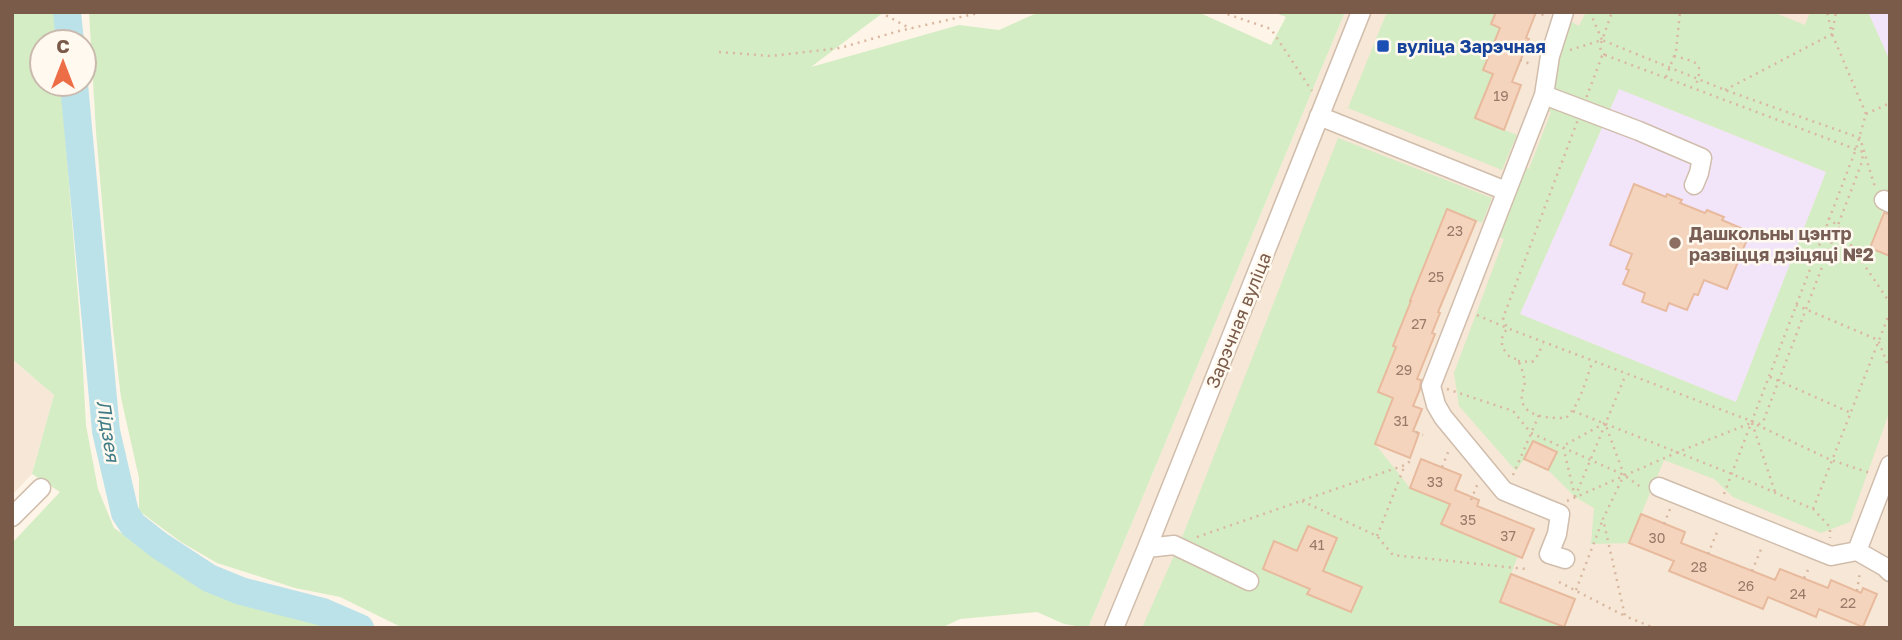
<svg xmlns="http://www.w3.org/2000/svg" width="1902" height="640" viewBox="0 0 1902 640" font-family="'Golos Text',sans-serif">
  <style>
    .residential { fill: #f6e7d6 }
    .education { fill: #f2e5fa }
    .green { fill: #d5edc5; fill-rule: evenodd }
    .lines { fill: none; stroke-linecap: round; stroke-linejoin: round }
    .river { stroke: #bbe2e9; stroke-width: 28 }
    .building { fill: #f5d4be; stroke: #e8ba9d; stroke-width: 2 }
    .minor-casing { stroke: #d1bdac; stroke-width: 21 }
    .path { stroke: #dab7a0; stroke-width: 2.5; stroke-dasharray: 2 5; stroke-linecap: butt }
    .minor { stroke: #fff; stroke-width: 18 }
    .transit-dot { fill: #1a4fb4; stroke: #fff9f0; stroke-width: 2.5 }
    .education-dot { fill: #8d6e63; stroke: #fff9f0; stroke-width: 2.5 }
    .labels { text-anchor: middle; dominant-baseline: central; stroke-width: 5; stroke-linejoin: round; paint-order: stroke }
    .number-label { font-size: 14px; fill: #997967 }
    .transit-label { font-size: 18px; font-weight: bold; fill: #164399; stroke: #fff9f0; text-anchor: start }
    .education-label { font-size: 18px; font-weight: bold; fill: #785e54; stroke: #fff9f0; text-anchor: start }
    .street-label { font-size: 18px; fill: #7a5b4a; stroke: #fff9f0 }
    .water-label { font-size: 19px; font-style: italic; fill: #3f7b87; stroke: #fff9f0 }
  </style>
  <rect width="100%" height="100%" fill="#fef5e8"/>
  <!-- residential -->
  <path class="residential" d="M1345,12H1890V628H1088Z
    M12,359L54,395L32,474L12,495Z"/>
  <!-- education -->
  <path class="education" d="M1868,12H1890V61Z
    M1619,89L1826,172L1736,402L1520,314Z"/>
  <!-- green -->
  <path class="green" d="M12,12H56L58,42H42V84H61L81,333L86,425L98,489L114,528L168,565L187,571L217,586L350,628H12V543L60,492L32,474L54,395L12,359Z
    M89,12H884L811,67L959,25L999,30L1039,12H1198L1271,45L1286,17L1273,12H1345L1088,628L1064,624L1037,612L960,619L941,628H403L340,597L295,588L217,563L181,542L139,511V478L121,398L113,330L96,132Z
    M1387,12H1496L1500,28L1483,70L1493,74L1475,118L1517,135L1502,170L1348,108Z
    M1586,12H1773L1805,25L1810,12H1868L1890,61V187L1884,200L1881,220L1870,248L1890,256V410L1850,522L1821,533L1733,497L1714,479L1664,460L1629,543L1591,544L1594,508L1575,497L1548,470L1556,452L1533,441L1524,459L1516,471L1459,406L1454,373L1504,239L1490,234L1517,165L1529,169L1551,112L1539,107L1562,16L1579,26ZM1619,89L1826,172L1736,402L1520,314Z
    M1338,138L1492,198L1482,223L1447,210L1410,300L1411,301L1393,346L1396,347L1378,392L1393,398L1375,444L1410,488L1450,504L1441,525L1518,556L1500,602L1564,628H1142L1183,535Z"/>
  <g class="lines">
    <!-- river -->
    <path class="river" d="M67,12L70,42
      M74,84L106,431L125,513L133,525L160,546L209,578L241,591L323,612L360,628"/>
  </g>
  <!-- building -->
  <path class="building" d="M1496,12H1536L1526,38L1529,39L1512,82L1521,85L1504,130L1475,118L1493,74L1483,70L1500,28L1491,24Z
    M1634,184L1666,197L1667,194L1682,200L1680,203L1705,213L1707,210L1724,217L1722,220L1750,232L1727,289L1704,280L1698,295L1694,294L1687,310L1669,303L1666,311L1642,302L1645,293L1623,284L1629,270L1626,269L1632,254L1610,245Z
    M1447,209L1476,221L1438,312L1440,313L1432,333L1435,334L1417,379L1421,380L1420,389L1413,406L1422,409L1413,431L1419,433L1410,458L1375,444L1393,398L1378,392L1396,347L1393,346L1411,301H1410Z
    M1884,213L1890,214V256L1870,248Z
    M1533,441L1557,452L1548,470L1524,459Z
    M1421,459L1461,475L1455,490L1479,500L1477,506L1534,529L1522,558L1441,524L1450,504L1410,488Z
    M1641,514L1685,532L1681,543L1775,580L1780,569L1828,588L1831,580L1861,593L1863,588L1877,594L1863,627L1819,609L1816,617L1768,597L1763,609L1669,571L1674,561L1629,543Z
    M1308,526L1337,538L1323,571L1362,587L1351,612L1307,594L1310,589L1263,569L1274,541L1297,551Z
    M1511,574L1575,599L1564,627L1500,602Z"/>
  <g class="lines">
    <!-- minor casing -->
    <g class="minor-casing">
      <path id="minor" d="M1564,12L1550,56L1544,95L1431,386L1436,405L1443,417L1504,491L1560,514L1557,534L1549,554L1565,559
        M1544,95L1639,131L1702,158L1699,173L1694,185
        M1319,116L1506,191
        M1884,200L1890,203
        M1659,487L1831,556L1857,551L1885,567L1890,572
        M12,517L41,488
        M1147,548L1174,545L1249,581
        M1857,551L1890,465
        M1114,628L1147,548L1361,12"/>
    </g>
    <!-- path -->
    <path class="path" d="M880,12L911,29
      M1221,12L1271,29L1312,91
      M1535,12L1547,16
      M1590,12L1602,40
      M1570,50L1602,40L1725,90L1860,138L1875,187
      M719,52L771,56L840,48L899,31L983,12
      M1605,55L1863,152L1862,162L1763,422L1759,424L1507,328L1503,318L1602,56Z
      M1605,55L1601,51L1600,46L1612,12
      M1674,56C1697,62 1705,62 1695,87
      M1520,60L1533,65
      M1666,77L1676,51L1680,12
      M1725,90L1832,34L1827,12
      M1866,114L1890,103
      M1828,218L1838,226L1890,303
      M1796,305L1878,340L1890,370
      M1477,315L1507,328L1502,338V347L1509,356L1518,360C1522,369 1526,379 1524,388C1523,390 1522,392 1522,394C1519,418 1550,418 1566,418C1581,403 1585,381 1593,361
      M1518,361L1532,362L1536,358L1543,344
      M1770,377L1849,412
      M1447,389L1513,411L1531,433L1624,475L1642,488
      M1573,411L1732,474L1813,509L1830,527V538
      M1752,423L1775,492
      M1757,425L1831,460L1870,473
      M1416,432L1423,435
      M1442,467L1449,450
      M1513,475L1539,415
      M1724,494L1856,149L1866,114L1832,34L1836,12
      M1575,497L1563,446L1605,423L1624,475L1603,519L1625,616L1654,628
      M1575,497L1626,374
      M1471,500L1478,483
      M1302,501L1377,536L1393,555L1526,569
      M1567,501L1678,452L1751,423
      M1813,509L1890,312
      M1664,524L1670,509
      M1377,536L1405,465
      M1197,537L1405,465L1413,459
      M1708,554L1718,530
      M1752,571L1762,547
      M1804,578L1810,566
      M1559,582L1625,616
      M1576,590L1603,519
      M1857,591L1860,572"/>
    <!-- minor -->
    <use href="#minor" class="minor"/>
  </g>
  <!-- markers -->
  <rect class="transit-dot" x="1376" y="39" width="14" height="14" rx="3.5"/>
  <circle class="education-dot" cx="1675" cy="243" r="7"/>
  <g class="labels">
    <!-- number labels -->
    <g class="number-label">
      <text x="1501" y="95">19</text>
      <text x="1455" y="230">23</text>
      <text x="1436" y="276">25</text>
      <text x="1419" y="323">27</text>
      <text x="1404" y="369">29</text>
      <text x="1401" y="420">31</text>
      <text x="1435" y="481">33</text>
      <text x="1468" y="519">35</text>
      <text x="1508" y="535">37</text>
      <text x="1657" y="537">30</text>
      <text x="1317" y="544">41</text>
      <text x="1699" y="566">28</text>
      <text x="1746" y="585">26</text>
      <text x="1798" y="593">24</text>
      <text x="1848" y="602">22</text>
    </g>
    <!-- transit labels -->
    <g class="transit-label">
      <text x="1397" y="46">вуліца Зарэчная</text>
    </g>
    <!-- education labels -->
    <g class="education-label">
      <text x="1689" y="233">Дашкольны цэнтр<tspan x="1689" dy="21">развіцця дзіцяці №2</tspan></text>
    </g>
    <!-- street labels -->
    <g class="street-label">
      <text transform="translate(1238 320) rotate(-68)">Зарэчная вуліца</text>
    </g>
    <!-- water labels -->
    <g class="water-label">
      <text transform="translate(109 431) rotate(81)">Лідзея</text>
    </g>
  </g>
  <!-- border -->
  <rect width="1902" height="640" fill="none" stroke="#7a5b4a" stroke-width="28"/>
  <!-- north arrow -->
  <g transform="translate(63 63)"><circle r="33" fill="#fff9f0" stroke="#cabaae" stroke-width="2"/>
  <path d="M0-5L12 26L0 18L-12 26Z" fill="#ed6d47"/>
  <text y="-10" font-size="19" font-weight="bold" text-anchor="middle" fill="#7a5b4a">С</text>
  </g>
</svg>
